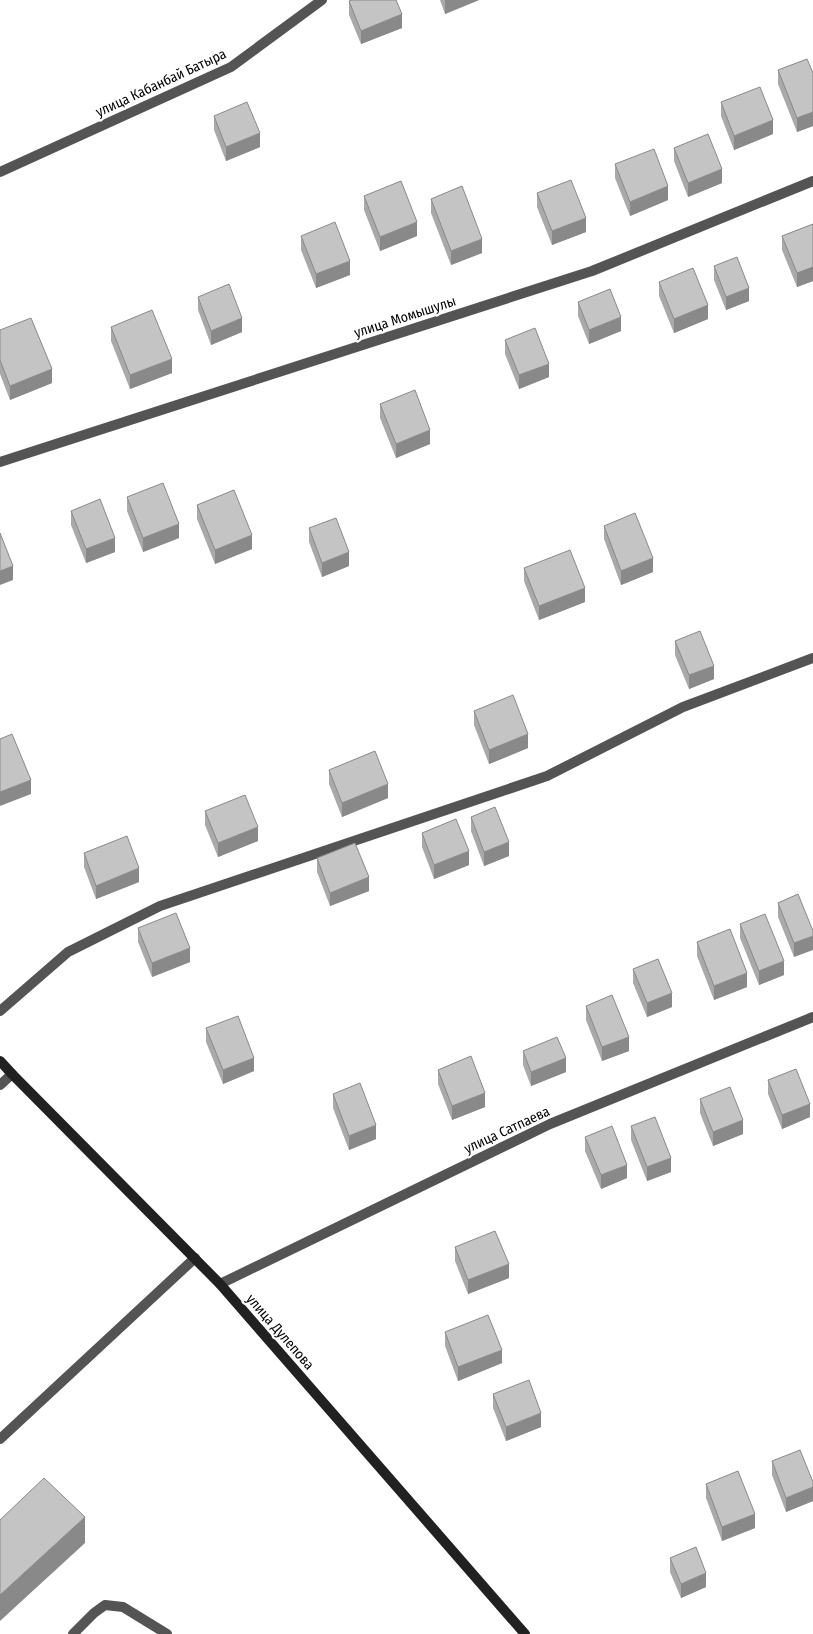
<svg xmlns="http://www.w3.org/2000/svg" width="813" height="1634" viewBox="0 0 813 1634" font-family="'Fira Sans Condensed',sans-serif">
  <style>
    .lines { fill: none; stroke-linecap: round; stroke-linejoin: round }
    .lane { stroke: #545454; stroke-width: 10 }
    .street { stroke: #545454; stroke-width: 10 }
    .secondary { stroke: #212121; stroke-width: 10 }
    .wall { fill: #a9a9a9 }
    .shaded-wall { fill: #898989 }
    .building { fill: #c4c4c4; stroke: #898989 }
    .labels { text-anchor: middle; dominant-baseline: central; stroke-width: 4.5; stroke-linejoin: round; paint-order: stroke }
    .street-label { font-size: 14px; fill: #000; stroke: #fff }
  </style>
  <rect width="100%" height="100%" fill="#fff"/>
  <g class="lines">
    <!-- lane -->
    <path class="lane" d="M0,1439L195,1258
      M73,1634L94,1613L105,1605L123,1607L167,1634"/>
    <!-- street -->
    <path class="street" d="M0,172L231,67L322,0
      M0,462L592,271L813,181
      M0,1011L68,952L160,906L547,776L683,707L813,658
      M0,1085L12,1074
      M220,1284L550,1124L813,1017"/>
    <!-- secondary -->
    <path class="secondary" d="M0,1061L12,1074L220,1284L525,1634"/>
  </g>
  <!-- wall -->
  <path class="wall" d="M440,0H479L445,14Z
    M349,1L402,28L361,44L349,15Z
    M778,70L813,73V126L797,132L778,84Z
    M721,102L773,134L734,150L721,116Z
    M214,116L260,147L226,161L214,130Z
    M674,148L722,183L688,197L674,161Z
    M615,164L668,200L630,216L615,178Z
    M537,193L586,232L552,245L537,207Z
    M364,196L417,236L380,251L364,210Z
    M431,199L482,253L451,265L431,213Z
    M813,224V281L797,287L782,250V236Z
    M301,236L350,275L316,288L301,250Z
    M714,266L749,301L726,310L714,280Z
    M659,282L708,319L674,333L659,296Z
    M198,297L242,332L211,345L198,310Z
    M578,302L621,331L589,344L578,316Z
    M111,327L172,373L130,389L111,341Z
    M0,330L52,383L10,400L0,374Z
    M505,340L549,377L519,389L505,354Z
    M380,404L430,444L396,458L380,418Z
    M127,497L179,538L143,552L127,511Z
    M197,505L252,549L215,564L197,519Z
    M71,511L115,552L86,563L71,525Z
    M604,526L653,572L621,585L604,539Z
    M309,528L349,566L322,577L309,542Z
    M524,568L585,602L539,620L524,581Z
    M675,641L714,679L689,689L675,655Z
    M474,711L528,748L489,764L474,725Z
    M329,770L388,798L342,817L329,784Z
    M205,811L258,841L218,857L205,825Z
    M471,817L509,856L484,866L471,831Z
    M422,833L469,865L434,879L422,847Z
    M84,853L139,882L96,899L84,867Z
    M317,858L369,891L330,906L317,872Z
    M798,894L794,957L778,917V903Z
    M740,924L784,975L759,985L740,938Z
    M138,928L190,962L152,977L138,942Z
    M697,942L747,987L714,1000L697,956Z
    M633,969L672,1007L647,1017L633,983Z
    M586,1006L629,1051L602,1061L586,1020Z
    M206,1028L254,1071L223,1084L206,1042Z
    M523,1051L566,1072L531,1086L523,1065Z
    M438,1070L485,1107L452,1120L438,1084Z
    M768,1080L810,1117L782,1129L768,1094Z
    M333,1094L376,1139L349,1150L333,1108Z
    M700,1099L743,1134L713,1146L700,1113Z
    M631,1126L671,1172L647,1181L631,1140Z
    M585,1137L627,1178L601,1189L585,1151Z
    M455,1247L509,1278L468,1294L455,1261Z
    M445,1332L502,1363L458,1381L445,1346Z
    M493,1394L541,1427L506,1441L493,1408Z
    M772,1461L813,1482V1501L786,1512L772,1475Z
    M706,1484L755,1528L722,1541L706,1498Z
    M670,1558L706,1587L681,1598L670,1572Z"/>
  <!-- shaded-wall -->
  <path class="shaded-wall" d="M445,0H479L445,14Z
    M402,14V28L361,44V31Z
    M813,112V126L797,132V118Z
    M773,120V134L734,150V136Z
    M260,133V147L226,161V147Z
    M722,169V183L688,197V183Z
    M668,186V200L630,216V202Z
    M586,218V232L552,245V231Z
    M417,222V236L380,251V237Z
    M482,239V253L451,265V251Z
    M350,261V275L316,288V274Z
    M813,267V281L797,287V273Z
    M749,288V301L726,310V297Z
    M708,305V319L674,333V319Z
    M621,317V331L589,344V330Z
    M242,318V332L211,345V331Z
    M172,359V373L130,389V375Z
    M549,364V377L519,389V375Z
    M52,369V383L10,400V386Z
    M430,430V444L396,458V444Z
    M179,524V538L143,552V538Z
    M252,535V549L215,564V550Z
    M115,538V552L86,563V549Z
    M349,552V566L322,577V563Z
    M653,558V572L621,585V571Z
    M13,566V580L0,585V571Z
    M585,588V602L539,620V606Z
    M714,666V679L689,689V675Z
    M528,734V748L489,764V750Z
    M31,780V794L0,806V792Z
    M388,784V798L342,817V803Z
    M258,827V841L218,857V843Z
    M509,842V856L484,866V852Z
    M469,851V865L434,879V865Z
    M139,868V882L96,899V886Z
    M369,877V891L330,906V893Z
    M813,936V950L794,957V943Z
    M190,948V962L152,977V963Z
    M784,961V975L759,985V971Z
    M747,973V987L714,1000V986Z
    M672,993V1007L647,1017V1003Z
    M629,1037V1051L602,1061V1047Z
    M254,1058V1071L223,1084V1070Z
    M566,1058V1072L531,1086V1072Z
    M485,1093V1107L452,1120V1106Z
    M810,1104V1117L782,1129V1115Z
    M743,1120V1134L713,1146V1132Z
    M376,1125V1139L349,1150V1136Z
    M671,1158V1172L647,1181V1167Z
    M627,1165V1178L601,1189V1175Z
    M509,1264V1278L468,1294V1280Z
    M502,1350V1363L458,1381V1367Z
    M541,1413V1427L506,1441V1427Z
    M813,1487V1501L786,1512V1498Z
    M755,1514V1528L722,1541V1527Z
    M85,1517V1543L0,1621V1595Z
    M706,1573V1587L681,1598V1584Z"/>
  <!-- building -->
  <path class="building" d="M352,0H396L402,14L361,31L349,1Z
    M807,59L813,73V112L797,118L778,70Z
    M760,87L773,120L734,136L721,102Z
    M247,102L260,133L226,147L214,116Z
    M708,134L722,169L688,183L674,148Z
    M654,149L668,186L630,202L615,164Z
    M571,180L586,218L552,231L537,193Z
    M401,181L417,222L380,237L364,196Z
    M462,186L482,239L451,251L431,199Z
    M335,222L350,261L316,274L301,236Z
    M813,224V267L797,273L782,236Z
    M737,257L749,288L726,297L714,266Z
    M693,268L708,305L674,319L659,282Z
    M229,284L242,318L211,331L198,297Z
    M610,289L621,317L589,330L578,302Z
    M152,310L172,359L130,375L111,327Z
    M31,318L52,369L10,386L0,360V330Z
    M535,328L549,364L519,375L505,340Z
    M415,390L430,430L396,444L380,404Z
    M163,483L179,524L143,538L127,497Z
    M234,490L252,535L215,550L197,505Z
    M100,499L115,538L86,549L71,511Z
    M635,513L653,558L621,571L604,526Z
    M336,518L349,552L322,563L309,528Z
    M0,533L13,566L0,571Z
    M570,550L585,588L539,606L524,568Z
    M700,631L714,666L689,675L675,641Z
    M513,695L528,734L489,750L474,711Z
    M12,734L31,780L0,792V739Z
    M375,751L388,784L342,803L329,770Z
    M245,795L258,827L218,843L205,811Z
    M495,807L509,842L484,852L471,817Z
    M456,819L469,851L434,865L422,833Z
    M127,836L139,868L96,886L84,853Z
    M355,843L369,877L330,893L317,858Z
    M798,894L813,931V936L794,943L778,903Z
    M176,913L190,948L152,963L138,928Z
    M765,914L784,961L759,971L740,924Z
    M730,929L747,973L714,986L697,942Z
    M658,959L672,993L647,1003L633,969Z
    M612,995L629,1037L602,1047L586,1006Z
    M238,1016L254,1058L223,1070L206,1028Z
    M557,1037L566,1058L531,1072L523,1051Z
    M471,1056L485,1093L452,1106L438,1070Z
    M796,1069L810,1104L782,1115L768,1080Z
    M360,1083L376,1125L349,1136L333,1094Z
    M730,1087L743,1120L713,1132L700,1099Z
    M655,1117L671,1158L647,1167L631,1126Z
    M612,1126L627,1165L601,1175L585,1137Z
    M495,1231L509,1264L468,1280L455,1247Z
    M488,1315L502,1350L458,1367L445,1332Z
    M529,1380L541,1413L506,1427L493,1394Z
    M800,1450L813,1482V1487L786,1498L772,1461Z
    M738,1471L755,1514L722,1527L706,1484Z
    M44,1478L85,1517L0,1595V1520Z
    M696,1547L706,1573L681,1584L670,1558Z"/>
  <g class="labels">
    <!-- street labels -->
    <g class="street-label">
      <text transform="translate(161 83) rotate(-25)">улица Кабанбай Батыра</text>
      <text transform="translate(405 317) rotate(-18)">улица Момышулы</text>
      <text transform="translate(507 1130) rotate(-25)">улица Сатпаева</text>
      <text transform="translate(280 1332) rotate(49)">улица Дулепова</text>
    </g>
  </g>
</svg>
